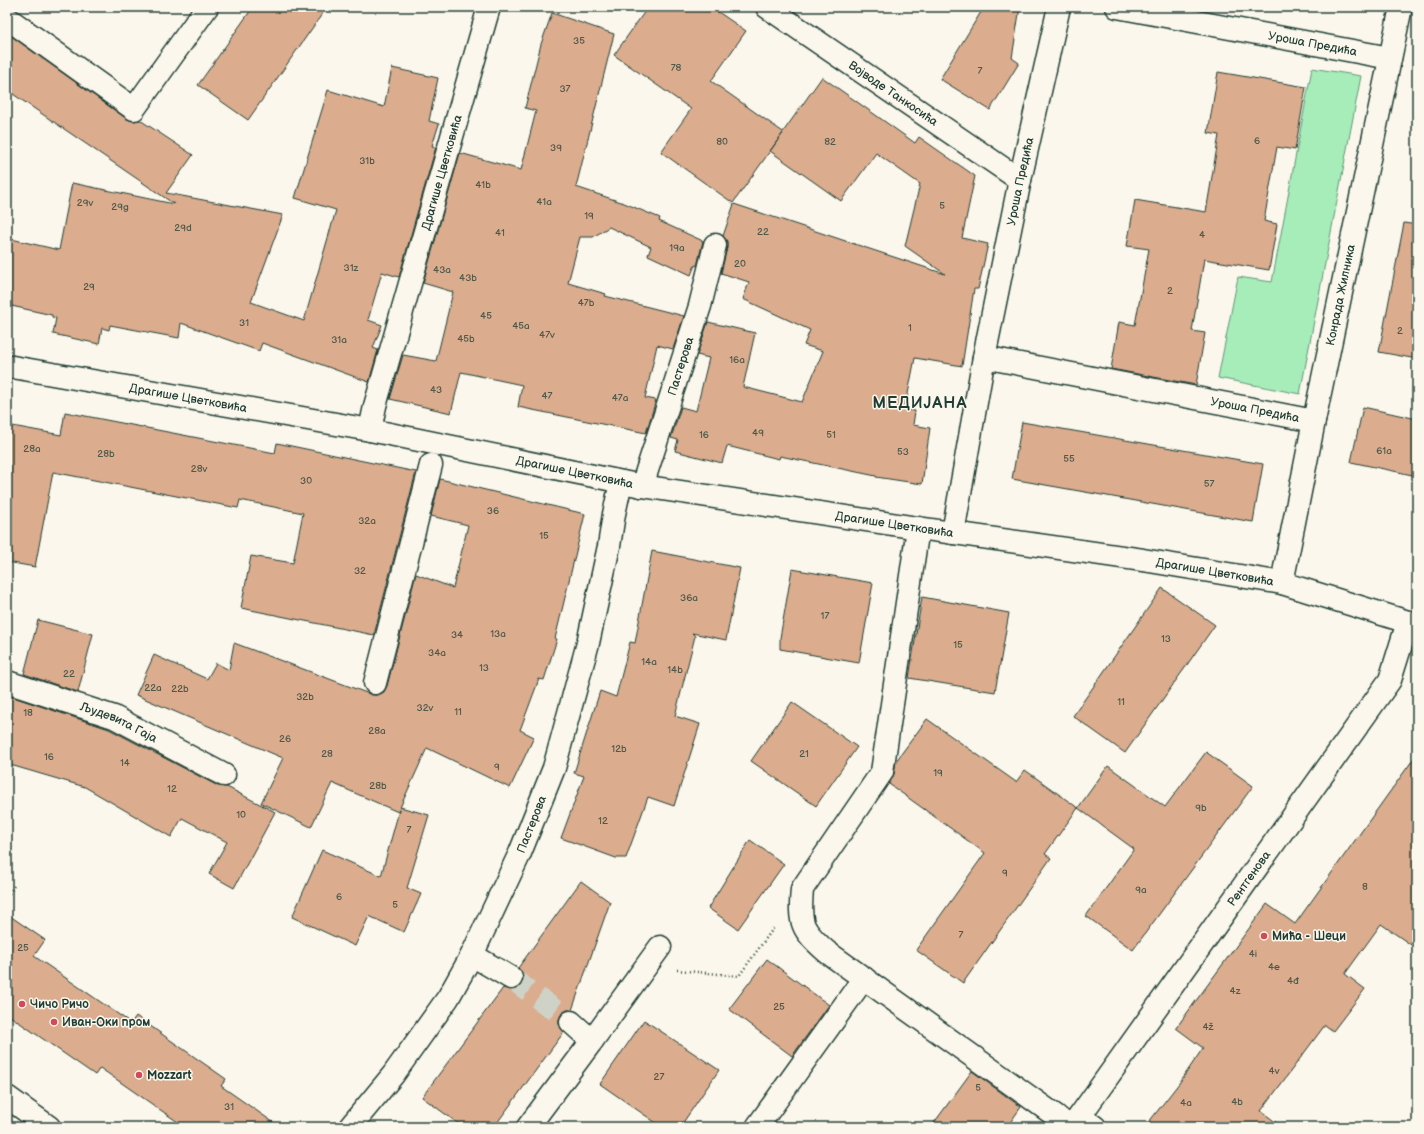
<svg xmlns="http://www.w3.org/2000/svg" width="1424" height="1134" viewBox="0 0 1424 1134" font-family="'Balsamiq Sans',sans-serif">
  <style>
    .green { fill: #a6edb9; stroke: #629576 }
    .building { fill: #dbac8d; stroke: #1f3d34 }
    .lines { fill: none; stroke-linecap: round; stroke-linejoin: round }
    .minor-tunnel { stroke: #cfd2c7; stroke-width: 22; stroke-dasharray: 22 11; stroke-linecap: butt }
    .minor-casing { stroke: #1f3d34; stroke-width: 25 }
    .major-casing { stroke: #1f3d34; stroke-width: 25 }
    .path { stroke: #1f3d34; stroke-width: 2.5; stroke-dasharray: 1 3; stroke-linecap: butt }
    .minor { stroke: #fbf7ec; stroke-width: 22 }
    .major { stroke: #fbf7ec; stroke-width: 22 }
    .poi-dot { fill: #d1495b; stroke: #fbf7ec; stroke-width: 1.5 }
    .labels { text-anchor: middle; dominant-baseline: central; stroke-width: 3; stroke-linejoin: round; paint-order: stroke }
    .number-label { font-size: 10px; fill: #4e594a }
    .street-label { font-size: 12px; fill: #1f3d34; stroke: #fbf7ec }
    .poi-label { font-size: 12px; font-weight: bold; fill: #1f3d34; stroke: #fbf7ec; text-anchor: start }
    .district-label { font-size: 16px; font-weight: bold; letter-spacing: 1px; fill: #1f3d34; stroke: #fbf7ec }
  </style>
  <rect width="100%" height="100%" fill="#fbf7ec"/>
  <filter id="ink" filterUnits="userSpaceOnUse"><feTurbulence type="fractalNoise" baseFrequency=".025" numOctaves="2"/><feDisplacementMap in="SourceGraphic" scale="8" xChannelSelector="R" yChannelSelector="G"/><feConvolveMatrix kernelMatrix="1 2 1 2 8 2 1 2 1" color-interpolation-filters="sRGB"/></filter>
  <g filter="url(#ink)">
    <!-- green -->
    <path class="green" d="M1312,68L1361,76L1300,394L1218,378L1238,277L1272,282Z"/>
    <!-- building -->
    <path class="building" d="M253,7H327L248,120L198,85Z
      M648,7H711L746,31L711,81L783,132L822,77L915,143L919,137L975,176L962,238L988,244L978,289H974L962,366L915,358L905,409L915,411L913,425L930,428L922,484L876,477V476L780,456L779,459L727,446L722,463L675,451L678,440L671,438L681,407L696,411L709,358L697,355L708,322L755,333L743,387L802,402L823,351L804,345L810,330L743,299L749,282L721,273L727,248V241L723,236L734,204L945,274L905,246L920,184L876,153L841,201L770,151L783,133L733,203L661,152L691,109L614,55Z
      M984,7H1020L1012,58L1019,63L990,110L940,79Z
      M552,13L614,34L576,187L624,203L660,218L659,221L703,241L697,266L695,265L691,275L648,255L651,247L609,227L593,237H580L568,283L606,294L605,296L684,316L673,349L657,345L645,398L656,400L646,433L518,407L522,385L461,372L451,413L390,399L403,355L436,361L453,292L423,283L460,153L521,170L536,111L525,108L541,44Z
      M7,33L127,119L133,121L140,120L193,155L166,193L283,215L251,302L304,321L336,210L295,198L328,90L384,107L392,68L438,78L429,121L439,124L432,146L436,147L399,277L382,272L368,320L382,325L373,348L378,350L369,382L262,343L259,351L181,323L179,338L110,325L109,330L102,328L99,344L53,334L56,318L52,317V315L7,305V238L59,250L72,183L174,204L7,90Z
      M1218,72L1306,87L1295,150L1277,147L1264,221L1277,224L1269,270L1204,259L1192,331L1205,333L1196,385L1111,369L1119,322L1135,325L1149,249L1127,246L1135,200L1206,212L1219,135L1208,133Z
      M1404,223L1417,225V359L1379,352Z
      M1363,407L1417,419V476L1351,462Z
      M65,412L275,453L277,443L416,472L374,635L241,608L251,556L293,563L303,513L240,500L238,508L53,472L35,567L7,562V425L61,435Z
      M1022,422L1263,464L1253,522L1012,479Z
      M440,479L585,514L555,639H557L544,680L539,679L520,730L534,737L510,788L427,748L398,812L332,783L311,827L261,803L283,758L136,695L154,655L207,679L216,663L229,670L234,643L372,695H378L384,692L387,686L416,574L453,588L468,525L431,516Z
      M652,551L740,568L726,640L692,633L695,636L675,716L700,724L674,806L648,797L626,858H616L561,838L584,776L574,773L600,691L616,697L630,642L635,643Z
      M792,569L873,583L859,663L780,649V638Z
      M1162,588L1215,625L1125,753L1073,716Z
      M922,597L1009,613L995,692L909,678Z
      M38,620L93,634L78,692L24,674Z
      M7,695L109,729L218,786L227,787L275,812L234,888L209,874L227,842L182,818L171,837L85,787L7,764Z
      M792,702L857,747L816,806L751,761Z
      M927,719L1016,782L1025,770L1078,808L1045,854L1051,858L963,983L916,950L985,853L889,784L894,774L896,761Z
      M1206,752L1253,786L1133,950L1086,916L1134,849L1078,808L1108,766L1165,807Z
      M1417,754V949L1381,924L1345,974L1365,989L1333,1031L1325,1025L1261,1111L1282,1127H1145L1180,1082L1203,1048L1176,1028L1267,904L1295,924Z
      M400,807L429,815L407,888L421,894L404,932L369,916L355,946L292,917L322,850L381,876Z
      M750,840L784,864L738,929L708,908Z
      M581,881L610,902L572,1010H567L562,1013L559,1019V1026L564,1032L494,1127H463L422,1097L503,988L511,990L517,989L522,985L523,978L522,972L518,968Z
      M7,914L45,940L34,956L131,1023L136,1016L226,1079L221,1086L280,1127H185L100,1068L95,1075L7,1014Z
      M767,959L829,1005L792,1056L729,1009Z
      M644,1020L719,1070L680,1127H662L600,1084Z
      M972,1071L1021,1107L1007,1127H931Z"/>
    <g class="lines">
      <!-- minor-tunnel -->
      <path class="minor-tunnel" d="M511,978L571,1022"/>
      <!-- minor casing -->
      <g class="minor-casing">
        <g id="minor">
          <path id="s1" d="M767,7L1020,180"/>
          <path id="s2" d="M1117,7L1390,58"/>
          <path d="M7,18L134,109L207,7"/>
          <path id="s3" d="M984,357L1314,421"/>
          <path id="s4" d="M7,366L370,430L375,406L489,7"/>
          <path id="s5" d="M370,430L642,486L918,528L1143,560L1282,583L1408,622L1417,624"/>
          <path id="s6" d="M642,486L700,306L715,245"/>
          <path d="M918,528L882,772L802,889C799,924 801,929 827,952L1056,1116L1069,1127"/>
          <path id="s7" d="M953,533L984,357L1020,180L1059,7"/>
          <path id="s8" d="M1282,583L1314,421L1401,7"/>
          <path id="s9" d="M7,682L114,717L224,775"/>
          <path d="M375,683L431,465"/>
          <path d="M472,955L511,978"/>
          <path d="M592,1041L660,947"/>
          <path d="M1080,1116L1095,1127"/>
          <path id="s10" d="M350,1127L393,1075L448,998L472,955L520,853L554,768L588,643L609,546L614,514L621,482"/>
          <path d="M528,1127L592,1041L571,1022"/>
          <path d="M757,1127L864,978"/>
          <path id="s11" d="M1072,1127L1390,680L1408,622"/>
        </g>
      </g>
      <!-- major casing -->
      <g class="major-casing">
        <path id="major" d="M7,1097L49,1127"/>
      </g>
      <!-- path -->
      <path class="path" d="M7,897L14,886
        M677,970L739,976L775,926"/>
      <!-- minor -->
      <use href="#minor" class="minor"/>
      <!-- major -->
      <use href="#major" class="major"/>
    </g>
  </g>
  <!-- markers -->
  <g class="poi-dot">
    <circle cx="1264" cy="936" r="4"/>
    <circle cx="22" cy="1004" r="4"/>
    <circle cx="54" cy="1022" r="4"/>
    <circle cx="139" cy="1075" r="4"/>
  </g>
  <g class="labels">
    <!-- number labels -->
    <g class="number-label">
      <text x="579" y="41">35</text>
      <text x="676" y="68">78</text>
      <text x="980" y="71">7</text>
      <text x="565" y="89">37</text>
      <text x="1257" y="141">6</text>
      <text x="722" y="142">80</text>
      <text x="830" y="142">82</text>
      <text x="556" y="148">39</text>
      <text x="367" y="161">31b</text>
      <text x="483" y="185">41b</text>
      <text x="544" y="202">41a</text>
      <text x="85" y="203">29v</text>
      <text x="942" y="206">5</text>
      <text x="120" y="207">29g</text>
      <text x="589" y="216">19</text>
      <text x="183" y="228">29d</text>
      <text x="763" y="232">22</text>
      <text x="500" y="233">41</text>
      <text x="1202" y="235">4</text>
      <text x="677" y="248">19a</text>
      <text x="740" y="264">20</text>
      <text x="351" y="268">31z</text>
      <text x="442" y="270">43a</text>
      <text x="468" y="278">43b</text>
      <text x="89" y="287">29</text>
      <text x="1170" y="291">2</text>
      <text x="586" y="303">47b</text>
      <text x="486" y="316">45</text>
      <text x="244" y="323">31</text>
      <text x="521" y="326">45a</text>
      <text x="910" y="328">1</text>
      <text x="1400" y="331">2</text>
      <text x="547" y="335">47v</text>
      <text x="466" y="339">45b</text>
      <text x="339" y="340">31a</text>
      <text x="737" y="360">16a</text>
      <text x="436" y="390">43</text>
      <text x="547" y="396">47</text>
      <text x="620" y="398">47a</text>
      <text x="758" y="433">49</text>
      <text x="704" y="435">16</text>
      <text x="831" y="435">51</text>
      <text x="32" y="449">28a</text>
      <text x="1384" y="451">61a</text>
      <text x="903" y="452">53</text>
      <text x="106" y="454">28b</text>
      <text x="1069" y="459">55</text>
      <text x="199" y="469">28v</text>
      <text x="306" y="481">30</text>
      <text x="1209" y="484">57</text>
      <text x="493" y="511">36</text>
      <text x="367" y="521">32a</text>
      <text x="544" y="536">15</text>
      <text x="360" y="571">32</text>
      <text x="689" y="598">36a</text>
      <text x="825" y="616">17</text>
      <text x="498" y="634">13a</text>
      <text x="457" y="635">34</text>
      <text x="1166" y="639">13</text>
      <text x="958" y="645">15</text>
      <text x="437" y="653">34a</text>
      <text x="649" y="662">14a</text>
      <text x="484" y="668">13</text>
      <text x="675" y="670">14b</text>
      <text x="69" y="674">22</text>
      <text x="153" y="688">22a</text>
      <text x="180" y="689">22b</text>
      <text x="305" y="697">32b</text>
      <text x="1121" y="702">11</text>
      <text x="425" y="708">32v</text>
      <text x="458" y="712">11</text>
      <text x="28" y="713">18</text>
      <text x="377" y="731">28a</text>
      <text x="285" y="739">26</text>
      <text x="619" y="749">12b</text>
      <text x="327" y="754">28</text>
      <text x="804" y="754">21</text>
      <text x="49" y="757">16</text>
      <text x="125" y="763">14</text>
      <text x="497" y="767">9</text>
      <text x="938" y="773">19</text>
      <text x="378" y="786">28b</text>
      <text x="172" y="789">12</text>
      <text x="1201" y="808">9b</text>
      <text x="241" y="815">10</text>
      <text x="603" y="821">12</text>
      <text x="409" y="830">7</text>
      <text x="1005" y="873">9</text>
      <text x="1365" y="887">8</text>
      <text x="1141" y="890">9a</text>
      <text x="339" y="897">6</text>
      <text x="395" y="905">5</text>
      <text x="961" y="935">7</text>
      <text x="23" y="948">25</text>
      <text x="1253" y="954">4i</text>
      <text x="1274" y="967">4e</text>
      <text x="1293" y="981">4đ</text>
      <text x="1235" y="991">4z</text>
      <text x="779" y="1007">25</text>
      <text x="1208" y="1027">4ž</text>
      <text x="1274" y="1071">4v</text>
      <text x="659" y="1077">27</text>
      <text x="978" y="1088">5</text>
      <text x="1237" y="1102">4b</text>
      <text x="1186" y="1103">4a</text>
      <text x="229" y="1107">31</text>
    </g>
    <!-- street labels -->
    <g class="street-label">
      <text stroke="none"><textPath href="#s2" startOffset="199">Уроша Предића</textPath></text>
      <text stroke="none"><textPath href="#s1" startOffset="153">Војводе Танкосића</textPath></text>
      <text stroke="none"><textPath href="#s4" startOffset="636">Драгише Цветковића</textPath></text>
      <text stroke="none"><textPath href="#s7" startOffset="358">Уроша Предића</textPath></text>
      <text stroke="none"><textPath href="#s8" startOffset="294">Конрада Жилника</textPath></text>
      <text stroke="none"><textPath href="#s6" startOffset="126">Пастерова</textPath></text>
      <text stroke="none"><textPath href="#s4" startOffset="184">Драгише Цветковића</textPath></text>
      <text stroke="none"><textPath href="#s3" startOffset="276">Уроша Предића</textPath></text>
      <text stroke="none"><textPath href="#s5" startOffset="209">Драгише Цветковића</textPath></text>
      <text stroke="none"><textPath href="#s5" startOffset="533">Драгише Цветковића</textPath></text>
      <text stroke="none"><textPath href="#s5" startOffset="857">Драгише Цветковића</textPath></text>
      <text stroke="none"><textPath href="#s9" startOffset="119">Људевита Гаја</textPath></text>
      <text stroke="none"><textPath href="#s10" startOffset="355">Пастерова</textPath></text>
      <text stroke="none"><textPath href="#s11" startOffset="305">Рентгенова</textPath></text>
    </g>
    <!-- poi labels -->
    <g class="poi-label">
      <text x="1272" y="936">Мића - Шеци</text>
      <text x="30" y="1004">Чичо Ричо</text>
      <text x="62" y="1022">Иван-Оки пром</text>
      <text x="147" y="1075">Mozzart</text>
    </g>
    <!-- district labels -->
    <g class="district-label">
      <text x="920" y="403">МЕДИЈАНА</text>
    </g>
  </g>
  <!-- margin -->
  <rect width="1424" height="1134" fill="none" stroke="#fbf7ec" stroke-width="24"/>
  <rect x="12" y="12" width="1400" height="1110" fill="none" stroke="#1f3d34" stroke-width="1.5" filter="url(#ink)"/>
</svg>
